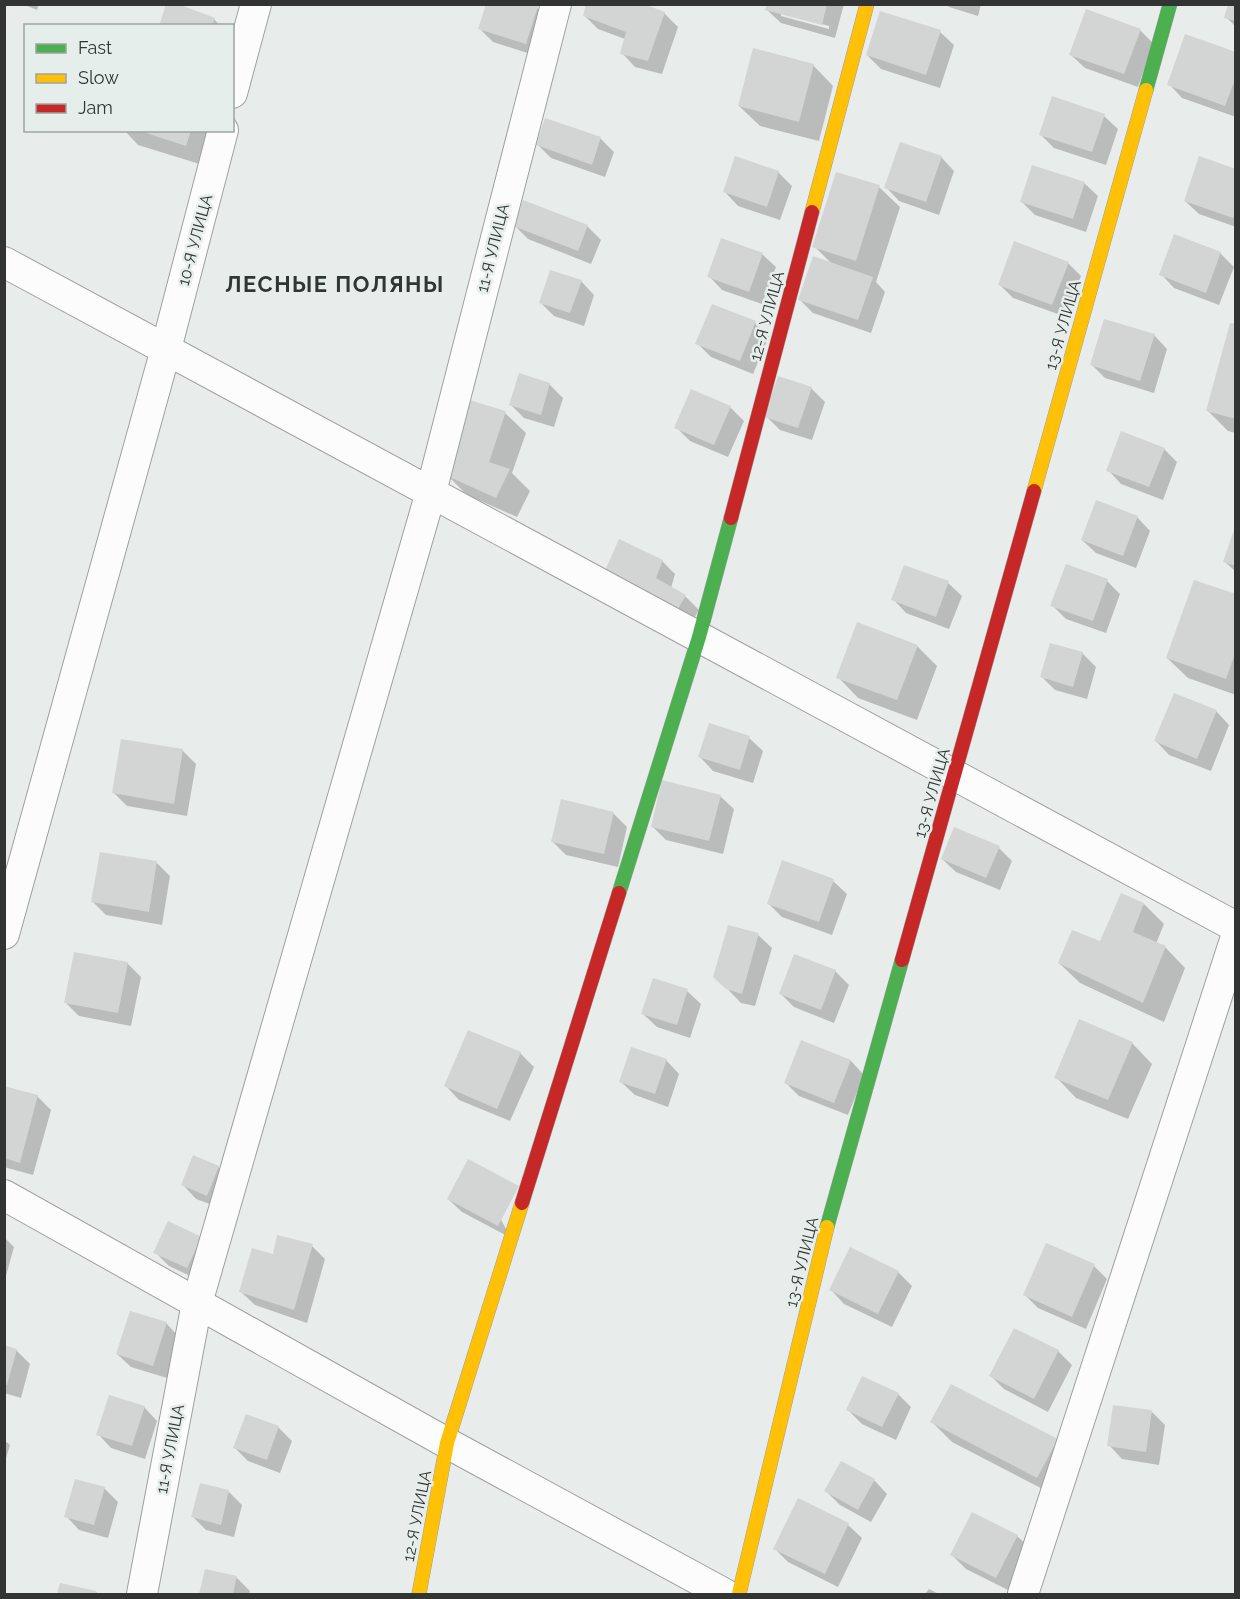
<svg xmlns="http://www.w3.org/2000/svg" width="1240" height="1599" viewBox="0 0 1240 1599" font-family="Raleway,sans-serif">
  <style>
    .shadow { fill: #0003; fill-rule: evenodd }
    .building { fill: #d2d5d4 }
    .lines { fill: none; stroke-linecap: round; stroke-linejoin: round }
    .street-casing { stroke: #9ea1a0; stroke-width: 32 }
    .fast-casing { stroke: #9ea1a0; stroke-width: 15 }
    .slow-casing { stroke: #9ea1a0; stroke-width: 15 }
    .jam-casing { stroke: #9ea1a0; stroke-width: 15 }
    .street { stroke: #fcfcfc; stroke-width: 30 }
    .fast { stroke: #4caf50; stroke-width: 14 }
    .slow { stroke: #ffc107; stroke-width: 14 }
    .jam { stroke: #c62828; stroke-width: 14 }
    .labels { text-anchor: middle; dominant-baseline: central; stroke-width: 5; stroke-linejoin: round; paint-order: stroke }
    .street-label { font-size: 16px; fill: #313433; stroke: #e6eeeb }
    .district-label { font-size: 22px; font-weight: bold; letter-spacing: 1.5px; fill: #303634; stroke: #e6eeeb }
  </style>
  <rect width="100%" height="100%" fill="#e8ecea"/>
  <!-- shadow -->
  <path class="shadow" d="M22,4H39L37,10Z
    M768,4H844L835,38L781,23L767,10ZM781,13L829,26V29L781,16Z
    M946,4H981L978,16L949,7Z
    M1236,4V27L1226,17Z
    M537,8L551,21L540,57L493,42L480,29Z
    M664,13L678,27L662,74L635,67L622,53L625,39L598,29L584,15Z
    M214,19L220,26H160Z
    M1140,30L1153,43L1138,87L1085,68L1071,55Z
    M940,32L954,45L940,88L881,69L867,55Z
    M1236,54V117L1182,98L1169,84Z
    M813,65L833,86L819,141L760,126L739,106Z
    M1104,116L1118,129L1106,165L1054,148L1041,135Z
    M546,119L601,139L614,152L605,177L551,158L537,144Z
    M124,130H217L206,166L138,145Z
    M941,157L954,171L939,215L899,201L886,187Z
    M1236,171V227L1199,214L1185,201Z
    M778,172L792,186L780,220L738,206L725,192Z
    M1084,183L1098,196L1086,232L1035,215L1022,202Z
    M879,187L900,207L876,282L885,292L871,333L813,313L799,299L833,265L814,246Z
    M514,225L587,226L601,240L591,264L528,239Z
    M1220,253L1234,267L1219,305L1174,288L1161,274Z
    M762,254L776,267L762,304L722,290L709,276Z
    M1068,263L1081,276L1066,317L1013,298L999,284Z
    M581,281L594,295L584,326L554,316L541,303Z
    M755,323L769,336L753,374L711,357L697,343Z
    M1236,326V433L1228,431L1207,410Z
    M1154,335L1167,349L1154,393L1105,378L1091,364Z
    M549,384L563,398L554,427L524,418L511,405Z
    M811,388L825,402L812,440L780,430L766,416Z
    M730,407L744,421L728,457L690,441L676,427Z
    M505,413L526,433L512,473L530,491L517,517L467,495L447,475Z
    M1164,449L1177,462L1163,500L1121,484L1108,470Z
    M1137,517L1150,531L1136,568L1096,553L1082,540Z
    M1236,530V572L1224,561Z
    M662,561L675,574L671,588L685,596L699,610L688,628L619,588Z
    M1107,581L1120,594L1106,633L1066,619L1052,605Z
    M948,583L962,596L949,629L906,613L893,599Z
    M1236,596V695L1188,678L1167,658Z
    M917,646L937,666L917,720L858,698L838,677Z
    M1082,653L1096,667L1087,699L1055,690L1042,677Z
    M1216,711L1229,725L1211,771L1169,755L1156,741Z
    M749,738L763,751L753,783L713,771L700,757Z
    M182,750L196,764L187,816L127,806L113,792Z
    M720,796L734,809L723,854L666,840L652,826Z
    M613,813L627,827L618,867L566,855L553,842Z
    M999,848L1012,861L1000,890L956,872L942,859Z
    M157,863L170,876L162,925L106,915L93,902Z
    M833,881L847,894L832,935L782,917L768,903Z
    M1144,904L1164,924L1156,944L1165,947L1185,968L1164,1022L1080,983L1059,963L1101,943Z
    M758,935L772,948L755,1006L741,1003L715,976Z
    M127,963L141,977L131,1026L79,1016L66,1003Z
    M835,971L849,985L834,1023L794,1007L781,994Z
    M687,991L701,1004L690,1038L657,1027L643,1014Z
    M802,1042L851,1061L864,1075L848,1115L799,1096L786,1083Z
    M1132,1043L1152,1064L1128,1119L1076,1098L1056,1077Z
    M520,1053L534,1067L510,1121L459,1100L446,1086Z
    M666,1060L679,1074L668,1107L635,1095L621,1082Z
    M4,1088L37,1096L51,1110L33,1175L4,1167Z
    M469,1161L511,1238L462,1212L448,1199Z
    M218,1167L231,1180L221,1208L196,1199L183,1185Z
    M4,1237L14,1247L4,1283Z
    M201,1238V1281L169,1266L155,1252Z
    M312,1246L325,1259L307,1323L255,1305L241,1292L274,1256Z
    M851,1249L898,1272L912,1286L892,1327L844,1304L831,1290Z
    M1094,1266L1107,1279L1086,1329L1038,1308L1025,1295Z
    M166,1323L179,1337L167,1378L131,1367L117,1354Z
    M4,1347L16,1350L30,1364L21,1398L4,1393Z
    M1058,1351L1072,1365L1048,1412L1004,1389L991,1376Z
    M898,1394L911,1407L896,1440L862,1424L848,1410Z
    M144,1407L157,1421L145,1459L111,1448L98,1434Z
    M1152,1412L1165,1425L1159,1465L1122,1459L1109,1445Z
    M932,1422L1057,1440L1058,1497L952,1442Z
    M278,1427L292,1441L280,1473L248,1461L235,1448Z
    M4,1440L10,1445L4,1465Z
    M874,1480L887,1494L871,1522L840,1505L826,1491Z
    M104,1488L118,1502L108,1538L79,1530L66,1516Z
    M229,1492L242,1505L234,1537L206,1530L193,1517Z
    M798,1500L848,1525L862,1538L838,1587L788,1562L775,1549Z
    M1017,1536L1031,1549L1010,1591L966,1569L952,1555Z
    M206,1570L236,1577L250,1591L249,1594H201Z
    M61,1585L96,1592L98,1594H59Z
    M929,1589L939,1594H925Z"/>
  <!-- building -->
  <path class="building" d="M166,4H178L215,18L212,26H159Z
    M486,4H532L538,6L526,44L478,29Z
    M586,4H644L665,12L648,61L620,54L626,32L583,16Z
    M767,4H827L822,25L765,10Z
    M1228,4H1236V21L1224,18Z
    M1086,9L1141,29L1124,74L1069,55Z
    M880,11L941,30L926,75L866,55Z
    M1185,34L1236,52V77L1225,106L1167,85Z
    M753,48L814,64L799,122L738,106Z
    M1052,96L1105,114L1092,152L1039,135Z
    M545,118L601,137L592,165L536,145Z
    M137,130H191L186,146Z
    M900,142L942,156L926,202L884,188Z
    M735,156L779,171L767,207L723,192Z
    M1199,156L1236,169V211L1233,218L1184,201Z
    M1032,165L1085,182L1073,219L1020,202Z
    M836,172L880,185L856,261L812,247Z
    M523,200L588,225L578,251L513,226Z
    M1174,234L1221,252L1206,293L1159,275Z
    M721,238L763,253L749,292L707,277Z
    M1014,241L1069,262L1052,305L998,285Z
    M813,256L873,277L858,320L798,300Z
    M550,270L582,280L570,313L539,303Z
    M712,304L756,321L740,361L695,344Z
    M1104,319L1155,334L1140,381L1090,365Z
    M1230,323L1236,324V419L1206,411Z
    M519,373L550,383L541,415L509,405Z
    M778,376L812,387L798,428L764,417Z
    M691,389L731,406L714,445L674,428Z
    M466,399L506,411L489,462L510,469L496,498L445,475Z
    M1121,431L1165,448L1149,487L1106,471Z
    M1096,500L1138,516L1123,556L1081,540Z
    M1235,527H1236V566L1223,562Z
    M619,539L663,560L656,578L686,595L674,616L603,575Z
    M1066,564L1108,579L1093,621L1050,606Z
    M904,565L949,581L936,617L891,600Z
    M1194,580L1236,594V651L1226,679L1166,658Z
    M857,622L918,645L897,700L836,678Z
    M1050,643L1083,652L1073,687L1040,677Z
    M1174,693L1217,710L1197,759L1154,741Z
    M709,723L750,736L740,770L698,757Z
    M121,739L183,749L174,804L112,793Z
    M662,780L721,795L709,841L651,827Z
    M561,799L614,812L604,854L551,842Z
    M954,827L1000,846L986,878L941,859Z
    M100,852L157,861L149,912L91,902Z
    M782,860L834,879L819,922L767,904Z
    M1121,893L1144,903L1133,932L1166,946L1143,1003L1058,963L1072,930L1100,941Z
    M728,925L759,933L742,994L726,989L713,977Z
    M74,952L128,962L118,1013L64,1003Z
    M794,954L836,970L821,1010L779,994Z
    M653,978L688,989L677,1025L641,1014Z
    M1079,1019L1133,1042L1108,1100L1054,1078Z
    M468,1030L521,1052L497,1109L444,1086Z
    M801,1040L851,1060L834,1103L784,1083Z
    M631,1047L667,1059L655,1094L619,1082Z
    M4,1086L38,1095L20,1163L4,1158Z
    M193,1155L219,1166L207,1196L181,1185Z
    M468,1159L519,1186L498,1226L447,1199Z
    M168,1221L202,1237L187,1268L153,1253Z
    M277,1235L313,1244L294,1310L239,1292L252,1248L273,1254Z
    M1046,1243L1095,1264L1072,1317L1023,1295Z
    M850,1247L899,1271L878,1314L829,1290Z
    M130,1311L167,1322L153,1366L116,1354Z
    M1014,1328L1059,1350L1034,1399L989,1376Z
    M4,1345L17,1349L7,1385L4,1384Z
    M862,1376L899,1393L882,1427L846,1410Z
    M951,1384L1058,1439L1037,1478L930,1422Z
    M109,1395L145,1406L132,1446L96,1435Z
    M1113,1405L1152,1410L1146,1452L1107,1446Z
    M246,1414L279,1426L267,1460L233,1448Z
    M841,1461L875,1479L858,1510L824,1491Z
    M75,1479L105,1487L94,1525L64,1517Z
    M200,1483L229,1490L221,1525L191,1517Z
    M798,1498L849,1523L825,1574L773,1549Z
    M972,1512L1018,1535L996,1578L950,1555Z
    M205,1569L237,1576L233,1594H199Z
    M60,1583L96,1591V1594H57Z"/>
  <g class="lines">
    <!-- street casing -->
    <g class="street-casing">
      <path id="street" d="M232,93L256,4
        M4,262L1236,927
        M4,934L166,349L223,130
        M4,1195L447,1443L725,1594
        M142,1594L197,1303L431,492L556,4
        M1023,1594L1236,937"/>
    </g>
    <!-- fast casing -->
    <g class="fast-casing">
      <path id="fast" d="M1146,90L1170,4
        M619,893L699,637L731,518
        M827,1227L902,960"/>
    </g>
    <!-- slow casing -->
    <g class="slow-casing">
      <path id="slow" d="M812,212L867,4
        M1034,491L1146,90
        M419,1594L447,1443L522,1203
        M739,1594L827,1227"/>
    </g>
    <!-- jam casing -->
    <g class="jam-casing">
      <path id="jam" d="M731,518L812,212
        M902,960L1034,491
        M522,1203L619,893"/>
    </g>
    <!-- street -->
    <use href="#street" class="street"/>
    <!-- fast -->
    <use href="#fast" class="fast"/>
    <!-- slow -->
    <use href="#slow" class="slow"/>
    <!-- jam -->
    <use href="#jam" class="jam"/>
  </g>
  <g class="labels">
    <!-- street labels -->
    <g class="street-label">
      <text transform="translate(195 240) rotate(-75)">10-Я УЛИЦА</text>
      <text transform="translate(493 248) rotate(-76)">11-Я УЛИЦА</text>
      <text transform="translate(767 316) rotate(-75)">12-Я УЛИЦА</text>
      <text transform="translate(1063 325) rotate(-74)">13-Я УЛИЦА</text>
      <text transform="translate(932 793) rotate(-74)">13-Я УЛИЦА</text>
      <text transform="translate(802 1262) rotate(-76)">13-Я УЛИЦА</text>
      <text transform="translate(170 1449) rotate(-79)">11-Я УЛИЦА</text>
      <text transform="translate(417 1516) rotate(-79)">12-Я УЛИЦА</text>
    </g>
    <!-- district labels -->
    <g class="district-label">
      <text x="335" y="284">ЛЕСНЫЕ ПОЛЯНЫ</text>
    </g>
  </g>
  <!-- border -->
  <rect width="1240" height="1599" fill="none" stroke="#313433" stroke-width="12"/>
  <!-- legend -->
  <rect x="24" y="24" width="210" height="108" fill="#e6eeeb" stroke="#9ea4a1" stroke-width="1.5"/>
  <rect x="36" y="44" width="30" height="9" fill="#4caf50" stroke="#9ea4a1" stroke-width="1.5"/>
  <text x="78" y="54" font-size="18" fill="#313433">Fast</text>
  <rect x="36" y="74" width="30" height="9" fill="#ffc107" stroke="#9ea4a1" stroke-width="1.5"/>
  <text x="78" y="84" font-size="18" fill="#313433">Slow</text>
  <rect x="36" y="104" width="30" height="9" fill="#c62828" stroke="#9ea4a1" stroke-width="1.5"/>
  <text x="78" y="114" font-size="18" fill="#313433">Jam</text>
</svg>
